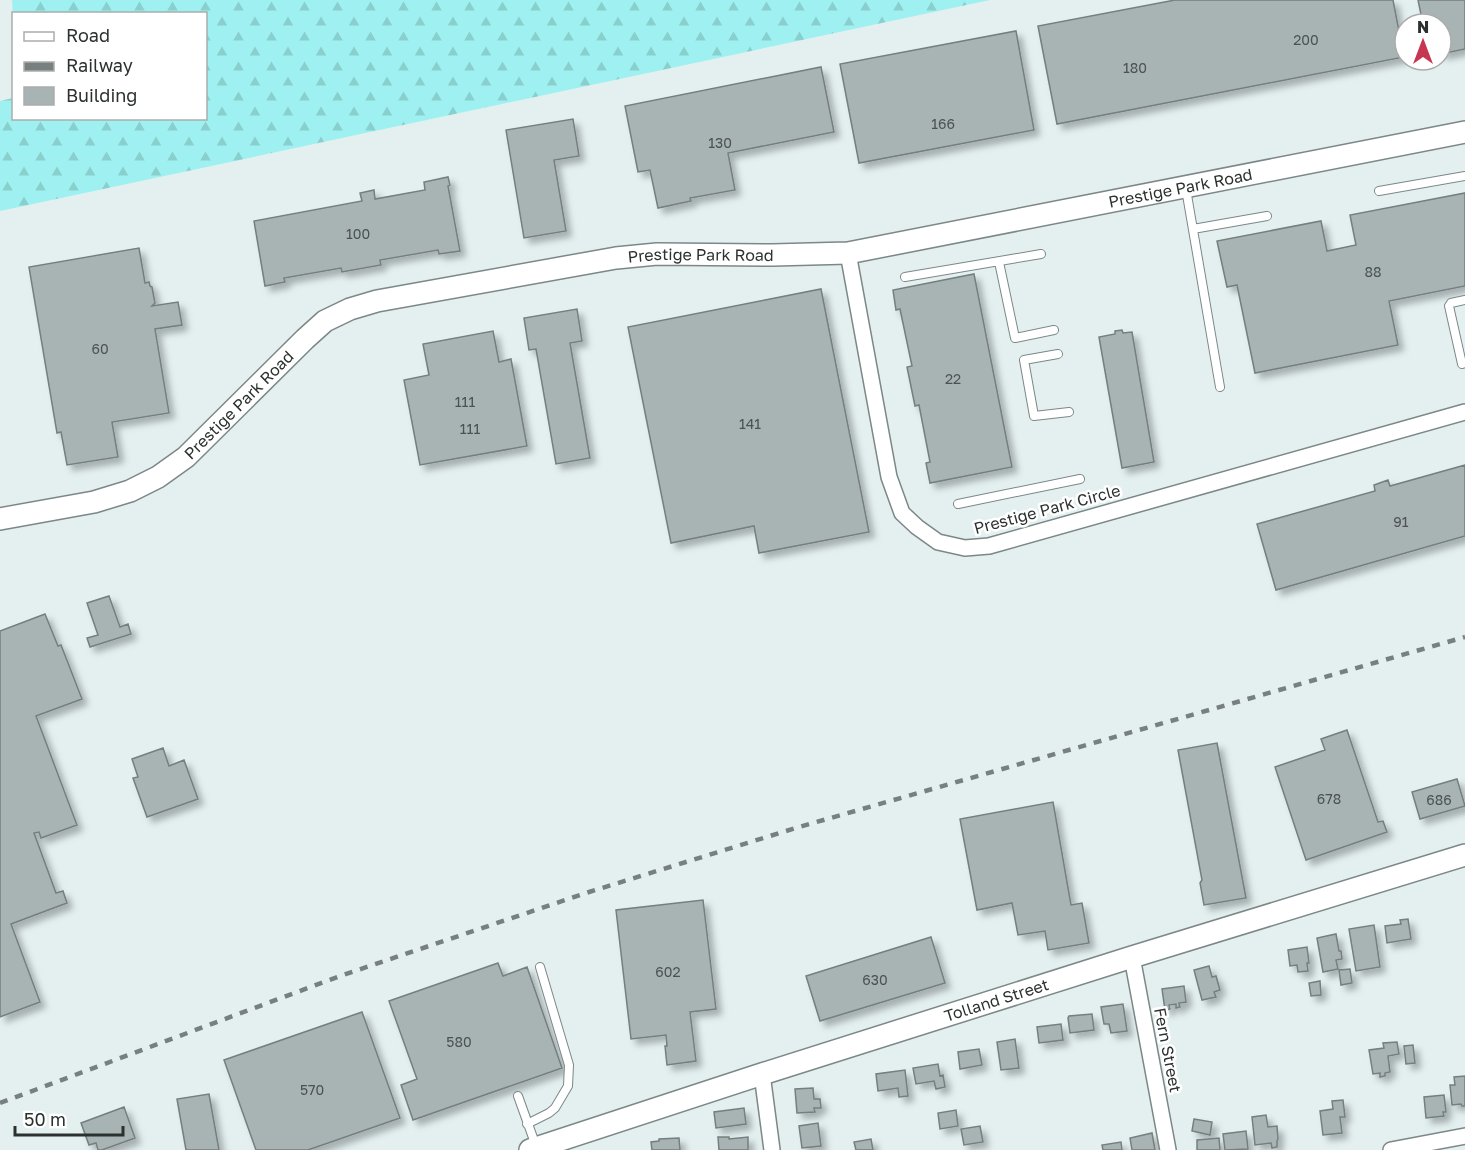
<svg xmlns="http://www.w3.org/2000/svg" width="1465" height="1150" viewBox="0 0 1465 1150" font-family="'Golos Text',sans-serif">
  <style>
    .forest { fill: url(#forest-firs) }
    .building { fill: #a8b3b3; stroke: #747f7e; stroke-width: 1.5; filter: url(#shadow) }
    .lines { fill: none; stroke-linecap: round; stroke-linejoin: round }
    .lane-casing { stroke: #7c8787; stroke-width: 10 }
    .street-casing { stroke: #7c8787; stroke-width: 18 }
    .secondary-casing { stroke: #7c8787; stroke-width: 24 }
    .lane { stroke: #fff; stroke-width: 8 }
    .street { stroke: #fff; stroke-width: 15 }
    .secondary { stroke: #fff; stroke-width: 21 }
    .rail { stroke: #78807f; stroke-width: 4.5; stroke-dasharray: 8 8; stroke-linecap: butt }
    .labels { text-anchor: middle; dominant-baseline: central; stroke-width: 5; stroke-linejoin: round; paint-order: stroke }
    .number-label { font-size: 14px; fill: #4b5251 }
    .street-label { font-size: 16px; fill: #2c3130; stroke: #fff }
  </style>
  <defs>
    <pattern id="forest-firs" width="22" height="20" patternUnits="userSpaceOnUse" patternTransform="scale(1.5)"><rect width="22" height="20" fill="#9ef1f0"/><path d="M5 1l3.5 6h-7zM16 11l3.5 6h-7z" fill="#88cfce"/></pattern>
    <filter id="shadow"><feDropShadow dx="5.5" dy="5.5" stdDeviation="3" flood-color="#0004"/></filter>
  </defs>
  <rect width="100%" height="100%" fill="#e4f0f0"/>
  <!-- forest -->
  <path class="forest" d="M12,0H990L0,211V101L13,98L14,118H206V14H14L13,19Z"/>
  <!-- building -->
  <path class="building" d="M1175,0H1393L1404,57L1057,124L1038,26Z
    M1418,0H1465V49L1441,54V24H1423Z
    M1016,31L1034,130L859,163L840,64Z
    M821,67L834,132L728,153L735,190L690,198L691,201L658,208L650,170L638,172L625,106Z
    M573,119L579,156L554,160L566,231L524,238L506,130Z
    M448,177L450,185L448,186L460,251L439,254L438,250L380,260L381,265L342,272L341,268L284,278L285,282L265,286L254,221L362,201L360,193L374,190L375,199L425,190L424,182Z
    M1465,193V286L1389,301L1398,345L1255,373L1237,285L1227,287L1217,241L1321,221L1327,251L1356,245L1350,215Z
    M139,248L145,283L149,282L150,286L152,287L155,303L152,306L178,302L182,325L155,329L169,413L112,422L118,457L67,465L61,432L57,433L29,267Z
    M974,274L1012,467L930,483L926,463L930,462L919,405L915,406L907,367L912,366L900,309L896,310L893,290Z
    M821,289L869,532L759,553L754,526L671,543L628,327Z
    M577,309L582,341L570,343L590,458L556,464L536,349L529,350L524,318Z
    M1122,330L1123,333L1132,332L1154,462L1122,468L1099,337L1115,334V331Z
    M493,331L499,362L511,359L527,446L420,465L404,380L429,375L423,344Z
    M1465,465V536L1276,590L1257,524L1375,491L1374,485L1388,480L1390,486Z
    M109,596L120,627L128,624L131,634L90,647L87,638L98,635L87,603Z
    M45,614L58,646L61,645L82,699L36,716L77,825L41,838L39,832L34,833L56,893L63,891L67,903L11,924L40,1002L0,1017V631Z
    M1347,730L1378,822L1383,821L1387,832L1306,860L1275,767L1325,750L1321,739Z
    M1217,743L1246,898L1204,905L1200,883L1202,880L1178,750Z
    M163,748L169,766L184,760L198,799L147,817L133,778L138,777L132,759Z
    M1457,779L1465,806L1420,819L1412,792Z
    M1053,802L1071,905L1082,903L1089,943L1048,950L1045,931L1018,935L1012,903L977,910L960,819Z
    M703,900L716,1009L690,1012L696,1061L667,1065L665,1046H667L666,1035L631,1039L616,910Z
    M1408,919L1411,939L1387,943L1385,926L1401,924L1400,920Z
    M1374,925L1380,967L1356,971L1349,929Z
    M1336,934L1339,951H1341L1342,959L1336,960L1338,969L1323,972L1317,938Z
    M931,937L945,983L820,1021L806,976Z
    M1307,947L1309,963H1307L1308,971L1298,972L1297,965L1290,966L1288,950Z
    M498,963L503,976L527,967L562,1068L413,1120L401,1085L417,1079L389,1001Z
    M1209,966L1212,977L1216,976L1220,990L1214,992L1216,997L1202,1000L1194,970Z
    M1350,969L1352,983L1341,985L1339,970Z
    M1320,981L1321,995L1311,996L1309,983Z
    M1184,986L1186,1002L1179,1003L1180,1007L1176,1008V1004L1169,1005L1170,1009L1165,1010L1162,989Z
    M1123,1004L1127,1031L1111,1033L1109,1024H1104L1101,1007Z
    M362,1012L400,1118L308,1150H256L224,1060Z
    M1092,1014L1094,1030L1070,1033L1068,1018L1069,1016Z
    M1061,1024L1063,1040L1039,1043L1037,1027Z
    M1015,1039L1019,1068L1001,1070L997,1042Z
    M1397,1042L1399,1054L1388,1056L1390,1072L1385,1073V1076L1380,1077V1073L1373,1074L1369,1050L1384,1048L1383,1043Z
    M1413,1045L1415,1063L1406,1064L1404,1046Z
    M979,1049L982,1065L960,1069L958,1052Z
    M938,1064L940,1076L943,1075L945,1087L936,1089L934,1081L916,1084L913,1068Z
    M905,1070L908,1096L899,1097L898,1088L878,1091L876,1074Z
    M1465,1076V1106H1462L1461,1104L1452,1105L1450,1085H1455L1454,1077Z
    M813,1088L814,1099H820L821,1108H814L815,1112L797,1113L795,1089Z
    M209,1094L219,1150H186L177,1099Z
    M1444,1095L1446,1112H1443L1444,1116L1426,1118L1424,1097Z
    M1343,1100L1345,1117H1340L1342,1133L1323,1135L1320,1111L1333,1109L1332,1101Z
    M124,1107L135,1138L102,1150H98L96,1143L89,1145L81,1123Z
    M744,1108L746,1124L716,1128L714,1112Z
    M956,1110L958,1126L940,1129L938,1113Z
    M1266,1115L1268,1127L1277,1126L1278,1139L1277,1141V1147L1272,1148L1271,1143L1255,1145L1252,1117Z
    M1194,1119L1212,1122L1210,1135L1192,1131Z
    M818,1123L821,1146L802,1148L799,1126Z
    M980,1126L983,1142L964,1145L961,1129Z
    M1246,1131L1248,1149L1225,1150L1223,1134Z
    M1152,1133L1155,1150H1132L1130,1138Z
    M718,1137H729V1139L748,1137V1150H719Z
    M679,1138L680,1150H652L651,1142L659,1141V1139Z
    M1219,1138L1220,1150H1197V1140Z
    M871,1139L873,1150H856L854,1142Z
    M1121,1142L1122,1150H1103L1102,1145Z"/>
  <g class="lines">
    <!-- lane casing -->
    <g class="lane-casing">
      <path id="lane" d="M1186,189L1220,387
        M1379,191L1465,176
        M1193,229L1267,216
        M999,262L1015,338L1054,330
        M905,277L1041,254
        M1465,300L1451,303L1449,306L1462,364L1465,363
        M1058,354L1024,360L1034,416L1069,412
        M958,504L1080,479
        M518,1096L536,1146
        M527,1124L549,1113L555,1108L568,1086L569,1065L540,967"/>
    </g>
    <!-- street casing -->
    <g class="street-casing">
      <path id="street" d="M848,253L889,477L902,513L917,527L938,542L965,548L989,546L1465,412
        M1132,957L1168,1150
        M762,1074L772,1150
        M1391,1150L1465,1136"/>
    </g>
    <!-- secondary casing -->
    <g class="secondary-casing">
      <g id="secondary">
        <path id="s1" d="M0,519L94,502L130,491L158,477L186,457L305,339L325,321L350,309L377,301L616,258L657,254L773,255L848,253L1465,132"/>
        <path id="s2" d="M530,1150L762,1074L1132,957L1465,855"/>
      </g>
    </g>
    <!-- lane -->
    <use href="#lane" class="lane"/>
    <!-- street -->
    <use href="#street" class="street"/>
    <!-- secondary -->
    <use href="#secondary" class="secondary"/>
    <!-- rail -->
    <path class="rail" d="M0,1103L340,976L589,892L799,827L1465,637"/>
  </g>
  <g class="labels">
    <!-- number labels -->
    <g class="number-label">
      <text x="1306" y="39">200</text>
      <text x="1135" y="67">180</text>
      <text x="943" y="123">166</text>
      <text x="720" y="142">130</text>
      <text x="358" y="233">100</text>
      <text x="1373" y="271">88</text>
      <text x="100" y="348">60</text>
      <text x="953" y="378">22</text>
      <text x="465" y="401">111</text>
      <text x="750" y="423">141</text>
      <text x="470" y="428">111</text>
      <text x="1401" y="521">91</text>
      <text x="1329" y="798">678</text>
      <text x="1439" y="799">686</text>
      <text x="668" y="971">602</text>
      <text x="875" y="979">630</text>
      <text x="459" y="1041">580</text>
      <text x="312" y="1089">570</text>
    </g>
    <!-- street labels -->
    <g class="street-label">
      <text stroke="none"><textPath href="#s1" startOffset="1263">Prestige Park Road</textPath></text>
      <text stroke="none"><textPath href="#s1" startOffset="777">Prestige Park Road</textPath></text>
      <text stroke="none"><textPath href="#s1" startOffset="273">Prestige Park Road</textPath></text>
      <text transform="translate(1047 509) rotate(-15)">Prestige Park Circle</text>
      <text stroke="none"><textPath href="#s2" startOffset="490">Tolland Street</textPath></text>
      <text transform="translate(1168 1050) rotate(79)">Fern Street</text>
    </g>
  </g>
  <!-- legend -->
  <rect x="12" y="12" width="195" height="108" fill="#ffffff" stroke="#abadac" stroke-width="1.5"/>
  <rect x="24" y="32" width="30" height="9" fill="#ffffff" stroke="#abadac" stroke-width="1.5"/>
  <text x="66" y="42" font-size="18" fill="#2c3130">Road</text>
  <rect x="24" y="62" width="30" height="9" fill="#78807f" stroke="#abadac" stroke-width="1.5"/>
  <text x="66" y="72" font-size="18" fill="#2c3130">Railway</text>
  <rect x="24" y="87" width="30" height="18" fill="#a8b3b3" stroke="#abadac" stroke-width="1.5"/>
  <text x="66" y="102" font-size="18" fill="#2c3130">Building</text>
  <!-- north arrow -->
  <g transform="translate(1423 42)"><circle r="28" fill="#ffffff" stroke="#abadac" stroke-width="1.5"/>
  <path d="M0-4.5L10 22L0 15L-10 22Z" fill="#c63650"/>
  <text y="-9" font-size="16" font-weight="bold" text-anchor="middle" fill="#2c3130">N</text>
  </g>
  <!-- scale -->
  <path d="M15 1126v9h108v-9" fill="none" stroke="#2c3130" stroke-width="3"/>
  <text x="24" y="1126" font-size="18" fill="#2c3130" stroke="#ffffff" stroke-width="4.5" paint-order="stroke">50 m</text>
</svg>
